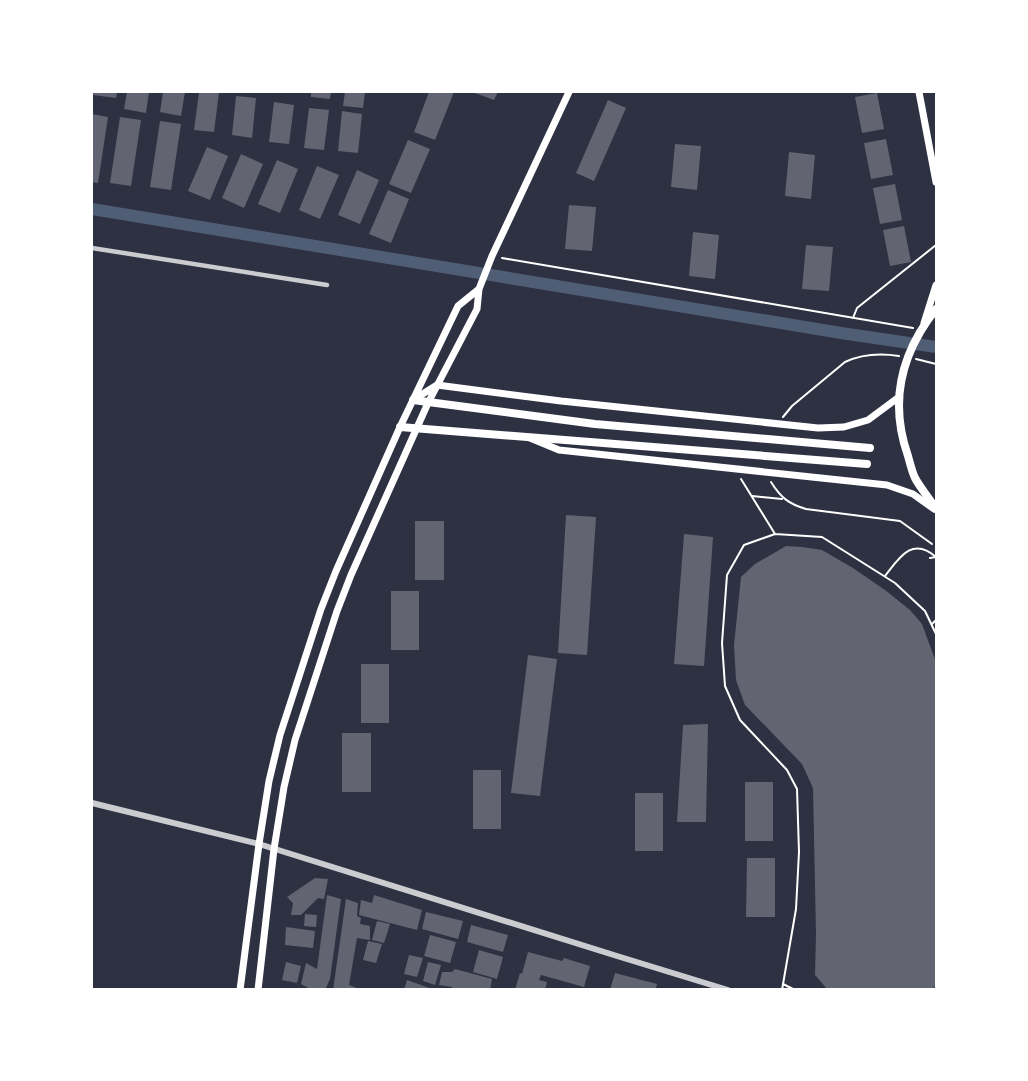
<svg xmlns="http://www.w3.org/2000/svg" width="1028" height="1081" viewBox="0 0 1028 1081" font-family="Figtree,sans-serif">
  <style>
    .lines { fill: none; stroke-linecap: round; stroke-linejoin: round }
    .canal { stroke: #4f5d75; stroke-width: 12 }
    .building { fill: #626471 }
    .path { stroke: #fff; stroke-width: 2 }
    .minor { stroke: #caccd0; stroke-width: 4.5 }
    .tertiary { stroke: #caccd0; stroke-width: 6 }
    .secondary { stroke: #fff; stroke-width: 7 }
    .primary { stroke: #fff; stroke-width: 8 }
  </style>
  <rect width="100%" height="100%" fill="#2d3142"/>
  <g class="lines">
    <!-- canal -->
    <path class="canal" d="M92,209L841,333L936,347"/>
  </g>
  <!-- building -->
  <path class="building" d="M94,92H117L116,98L93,95Z
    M127,92H149L146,113L124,109Z
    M163,92H185L181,116L160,112Z
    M199,92H219L214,132L194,130Z
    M311,92H331L330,99L311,97Z
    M345,92H365L363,108L343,106Z
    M429,92H454L435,140L414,132Z
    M472,92H498L494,100Z
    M877,93L884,129L862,133L855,97Z
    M236,96L256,98L252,138L232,135Z
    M608,100L626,108L594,181L576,173Z
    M274,102L294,105L289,144L269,142Z
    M309,108L329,110L324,150L304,148Z
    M342,111L362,114L358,153L338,151Z
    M92,114L108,117L98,183L92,182Z
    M120,117L141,120L131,186L110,183Z
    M160,121L181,124L171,190L150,187Z
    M886,139L893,175L871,179L864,143Z
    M408,140L430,149L411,193L389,184Z
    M675,144L701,146L697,190L671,187Z
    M207,147L228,156L210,200L188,191Z
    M789,152L815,155L811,199L785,196Z
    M241,154L263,164L244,208L222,198Z
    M277,160L298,169L280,213L258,204Z
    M317,166L339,175L320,219L299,210Z
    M357,170L379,180L360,224L338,215Z
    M895,184L902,220L880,224L873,188Z
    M388,190L409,199L391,243L369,234Z
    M569,205L596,207L592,251L565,249Z
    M904,226L911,262L890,266L883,230Z
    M693,232L719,235L715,279L689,276Z
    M806,245L833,247L829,291L802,289Z
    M566,515L596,517L587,655L558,653Z
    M415,521H444V580H415Z
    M684,534L713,537L704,666L674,664Z
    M786,546L802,547L822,550L853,568L885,590L910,610L922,624L936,662V958L935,986L932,990H828L815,975L816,934L813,788L802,764L745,705L736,680L734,645L741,577L755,564Z
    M391,591H419V650H391Z
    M528,655L557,659L540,796L511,793Z
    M361,664H389V723H361Z
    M708,724L706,822H677L683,725Z
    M342,733H371V792H342Z
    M473,770H501V829H473Z
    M745,782H773V841H745Z
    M635,793H663V851H635Z
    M747,858H775V917H746Z
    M315,878L328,879L324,899L318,898L301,915H291L293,903L287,897Z
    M327,895L341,899L330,979L325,990H312L301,984L306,963L317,969Z
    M374,895L422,910L417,930L359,915L361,900L372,903Z
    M346,899L358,903L357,916L361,918L360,924L370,926V940L357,938L349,985L362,990H333Z
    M426,912L463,921L458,939L422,929Z
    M305,914L317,915L316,927L304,926Z
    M377,921L390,924L384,943L372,940Z
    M471,925L508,935L503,952L467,942Z
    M286,927L315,931L313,948L285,945Z
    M430,935L456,942L450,963L424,956Z
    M368,941L382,944L376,963L363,960Z
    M479,950L503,957L497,979L473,972Z
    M528,952L562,961L564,958L590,966L584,987L541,975L539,980L547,982L545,990H515L520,973L522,974Z
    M409,955L423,958L417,977L404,974Z
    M286,962L301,966L297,983L282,980Z
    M428,962L441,965L435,985L423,981Z
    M455,969L492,979L490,990H451L452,987L439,985L442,972H452Z
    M615,973L657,984L655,990H610Z
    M407,980L432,989V990H404Z"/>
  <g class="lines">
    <!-- path -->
    <path class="path" d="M502,258L913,328
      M853,318L857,308L936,245
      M916,359L936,364
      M783,417L792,406L845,362C862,354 880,353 899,356
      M741,479L775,534L744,545L727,575L722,643L725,686L740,720L787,770L797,789L799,852L796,909L782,990
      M771,482C781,498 789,504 806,509L900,521L932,544
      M752,496L782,499
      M775,534L822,537L895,583L925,611L936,634
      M930,558L936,557
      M885,576C899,558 912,536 936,557
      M932,624L936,620
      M783,984L795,990"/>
    <!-- minor -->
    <path class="minor" d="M92,248L327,285"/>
    <!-- tertiary -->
    <path class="tertiary" d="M92,803L259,844L617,956L728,990"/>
    <!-- secondary -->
    <path class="secondary" d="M919,92L936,182
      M924,323L936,285
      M413,400L437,385L561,401L818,428L844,427L868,420L899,397
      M530,438L559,450L887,485L913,494L934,509
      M240,990L259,844L269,781L280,735L321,609L336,571L400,427L458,306L479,289
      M258,990L274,849L284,787L295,740L337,611L351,575L428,403L477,309L479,289L492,256L569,92"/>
    <!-- primary -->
    <path class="primary" d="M936,309C901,353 889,402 908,456C910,463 912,472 915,478C921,489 930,499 936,509
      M413,400L595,424L870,448
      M400,427L867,464"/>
  </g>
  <!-- border -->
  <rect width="1028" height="1081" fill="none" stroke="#ffffff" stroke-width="186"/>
</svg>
